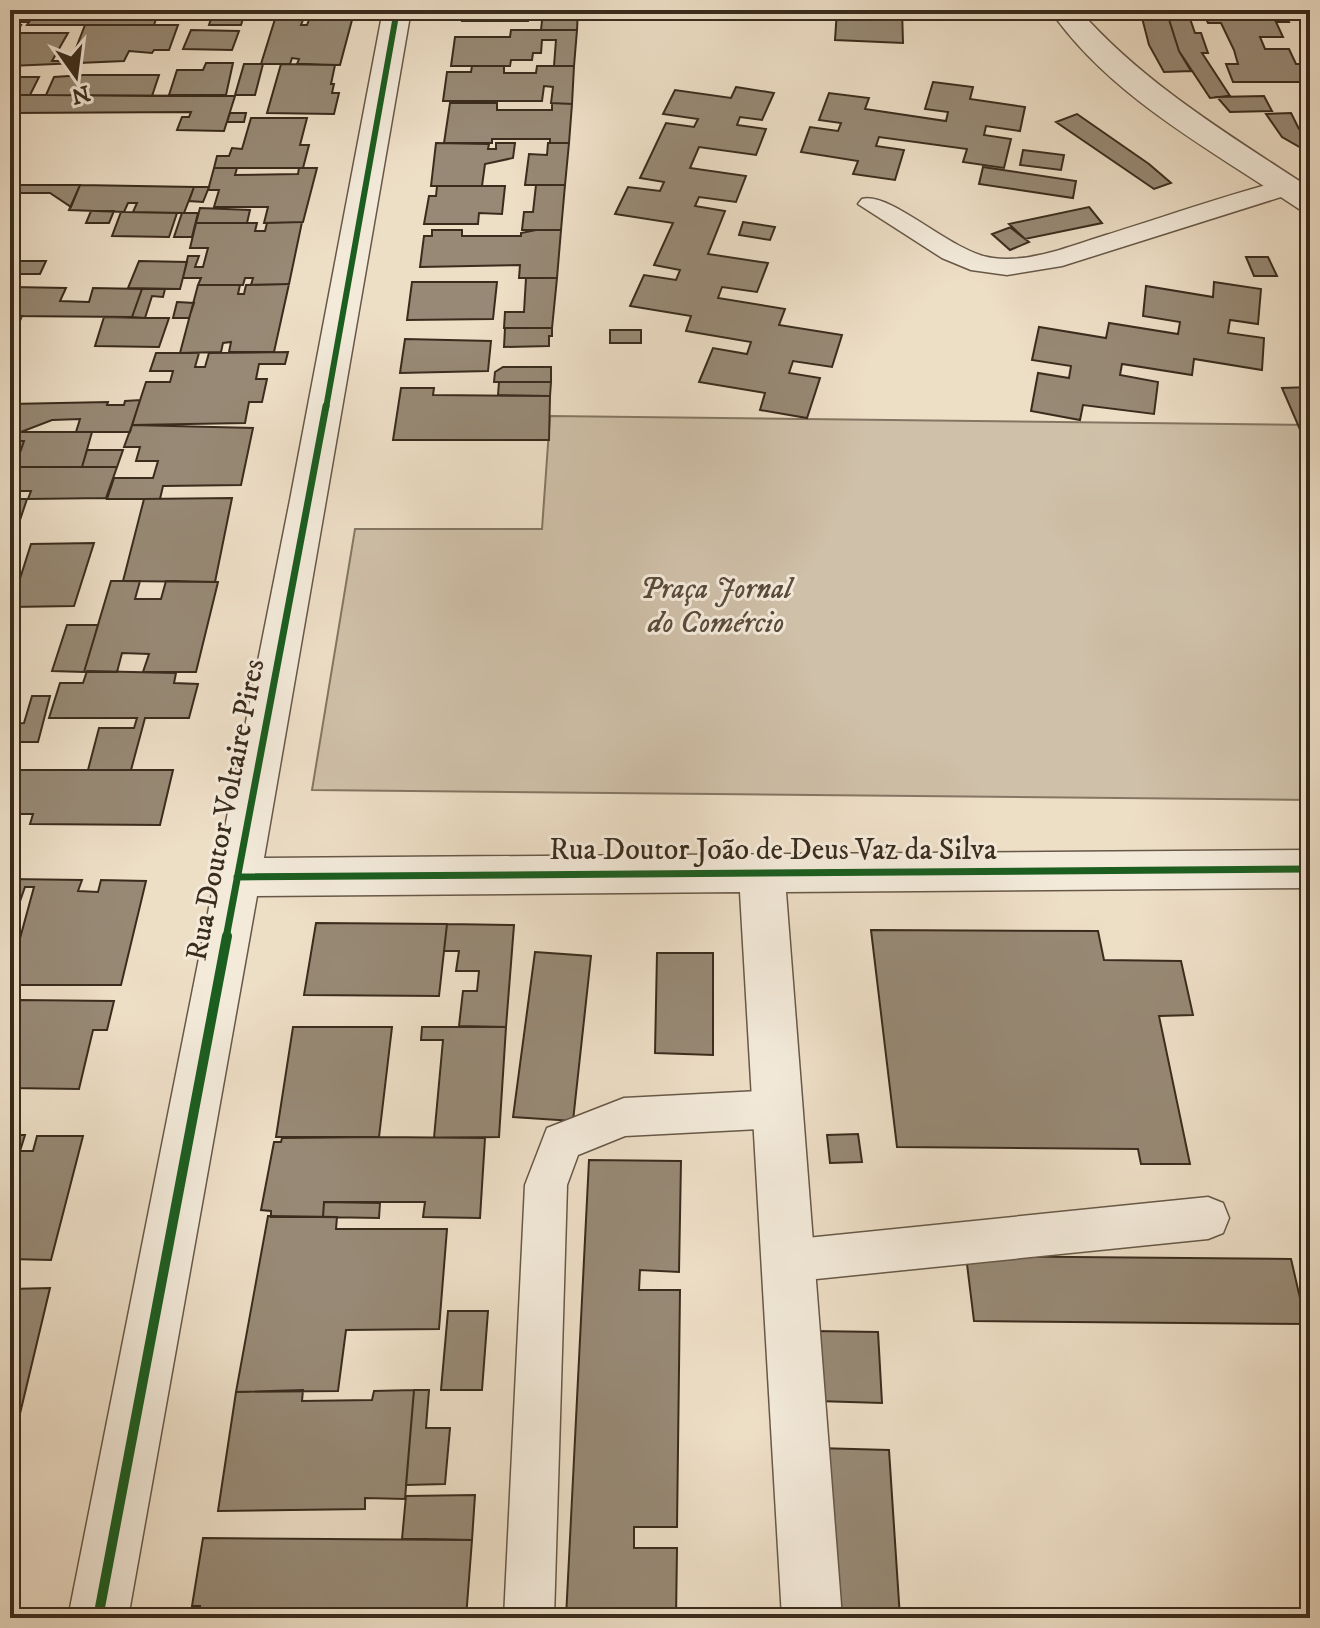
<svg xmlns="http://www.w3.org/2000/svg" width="1320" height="1628" viewBox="0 0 1320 1628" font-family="'IM FELL DW Pica',serif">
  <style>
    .green { fill: #cfc0a9; stroke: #847663; stroke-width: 2 }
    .building { fill: #978975; stroke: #3a2c1d; stroke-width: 2 }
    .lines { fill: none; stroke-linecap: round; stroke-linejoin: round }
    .service-casing { stroke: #675847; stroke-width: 3 }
    .minor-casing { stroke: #675847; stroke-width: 3 }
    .service { fill: #f3eada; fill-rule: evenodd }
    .minor { fill: #f3eada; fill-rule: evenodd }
    .cycleway-far2-casing { stroke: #f3eada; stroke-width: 10 }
    .cycleway-far1-casing { stroke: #f3eada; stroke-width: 12 }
    .cycleway-casing { stroke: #f3eada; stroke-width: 15 }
    .cycleway-far2 { stroke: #1b5e20; stroke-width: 6 }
    .cycleway-far1 { stroke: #1b5e20; stroke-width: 7 }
    .cycleway { stroke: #1b5e20; stroke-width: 10 }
    .labels { text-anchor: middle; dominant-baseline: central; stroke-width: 6; stroke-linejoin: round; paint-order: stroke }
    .park-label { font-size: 30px; font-style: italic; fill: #584a39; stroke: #f3eada }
    .street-label { font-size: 30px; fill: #3a2c1d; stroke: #f3eada }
  </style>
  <rect width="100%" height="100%" fill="#eddec6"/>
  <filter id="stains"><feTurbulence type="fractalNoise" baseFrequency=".0025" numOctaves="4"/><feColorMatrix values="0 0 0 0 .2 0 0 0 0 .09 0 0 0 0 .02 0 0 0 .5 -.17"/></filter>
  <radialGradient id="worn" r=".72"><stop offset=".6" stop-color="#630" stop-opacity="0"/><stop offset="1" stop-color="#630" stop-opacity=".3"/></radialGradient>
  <!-- green -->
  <path class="green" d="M550,416L1310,425V800L312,790L355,529H542Z"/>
  <!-- building -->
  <path class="building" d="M10,10H159L154,25H27L29,22H10Z
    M277,10H350L347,20H308L309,15H303L302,19H275Z
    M529,10L528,21H462L463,11H457Z
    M557,10H578L577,30H541L543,12Z
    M837,10H902L903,43L835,40Z
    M1140,10H1166L1179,51L1191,71L1164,72L1149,45Z
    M1166,10H1187L1195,33H1201L1208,53H1202L1230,96L1210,98L1179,51Z
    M1202,10H1283L1289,22H1276L1283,37H1260L1265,49H1289L1296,64H1308L1310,82H1233L1226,64H1238L1234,50L1221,23H1208Z
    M213,12H245L241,25H209Z
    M275,19L303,20L301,25H307L309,20H352L340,65L297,64L299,59L292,58L290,64H261Z
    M10,25H21L17,33H68L52,61H71L85,25H178L169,50H154L152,53L129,51L124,61L10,66Z
    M191,30L239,31L232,50L183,49Z
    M511,30H577L574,66H554L556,40H542L541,53H533L532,60H511L510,66H451L455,37H510Z
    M206,63H233L226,95H169L177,70H203Z
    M244,64H263L255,95H235Z
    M281,64L335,65L331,84H334L332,93H339L334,114L267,113Z
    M472,66H504V73H536L537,66H574L572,104L551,103L553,87L544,86L542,101H443L447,72H471Z
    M84,75H159L152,96L46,95L54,77Z
    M10,77H39L30,95H10Z
    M933,82L973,87L970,99L1025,107L1020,131L986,126L984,135L1011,139L1004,168L963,162L967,149L879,137L876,146L904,150L895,180L853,174L858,161L801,152L810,127L838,131L841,123L819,120L829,93L869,98L865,109L946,121L948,112L925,109Z
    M736,87L774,93L762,120L740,117L737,125L766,129L756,155L699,147L690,168L746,176L736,202L699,197L695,206L725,211L708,254L768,263L757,292L722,287L718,298L785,309L779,325L842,335L832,367L793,361L789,373L820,378L807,418L760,410L765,393L699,382L713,348L747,354L751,342L686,331L691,316L630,306L644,275L676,280L680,270L654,265L673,223L615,214L628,187L660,191L664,182L640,178L666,123L694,127L698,119L663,114L675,90L731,98Z
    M10,95H46L235,96L224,131L177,130L182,117H189L191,112L10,113Z
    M1264,96L1272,111L1230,112L1217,97Z
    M450,103H497V110H552V103L572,104L569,143H550V139H492V143H444Z
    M230,113H246L244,122H227Z
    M1291,113L1299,129L1310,135V153L1282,137L1266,114Z
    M1077,114L1149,164L1171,183L1154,189L1056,122Z
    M251,118H307L300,145H309L303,168H214L217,156H229L232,148L242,149Z
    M436,143L489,144L488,149H496V143H515L513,158L485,164L482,186H431Z
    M548,143H569L565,185H525L529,154L547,155Z
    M1023,150L1064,155L1061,170L1020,165Z
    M983,167L1076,181L1073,198L979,184Z
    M214,168H237L235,175L298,174L299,168H317L303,222L264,223L268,207H214L219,190H208Z
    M10,185H80L71,207L50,193H10Z
    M80,185L194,187L184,213L133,212L137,203H128L124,212L69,210Z
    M536,185H565L561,230H522L524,212H533Z
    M437,186H505L502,214L479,213L478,224H424L429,196H436Z
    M194,187H209L203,202L189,201Z
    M1089,207L1102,223L1025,239L1009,224Z
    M200,208L250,210L247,223H196Z
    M91,211H114L109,223H86Z
    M121,212H124L177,213L169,237L112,236Z
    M182,213H198L192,237H174Z
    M302,222L289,284L251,285L253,278H245L243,285H198L201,278H183L188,256H199L195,267H203L208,248H190L196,223H257L255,231H265L267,223Z
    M743,222L775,227L770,240L739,235Z
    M1011,227V228L1029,242L1010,250L992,234Z
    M432,230H462V236H521V233L536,230H561L557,278H519L520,265L420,267L424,236H432Z
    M1246,257H1268L1277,276H1254Z
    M13,261H46L40,274H10Z
    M139,261L187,262L180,289L128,288Z
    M526,278H557L552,328H504L505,312H524Z
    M412,282H497L493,319L407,320Z
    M1214,282L1261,289L1258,324L1230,320L1228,333L1264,338L1262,370L1194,359L1192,375L1122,364L1120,375L1158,382L1154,414L1083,405L1080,420L1031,411L1038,373L1069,378L1071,366L1032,360L1039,327L1106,338L1109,323L1178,334L1180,322L1143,316L1146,286L1213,297Z
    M289,284L274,352H229L231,342L223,343L221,352L180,353L198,285H240L238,294H244L246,285Z
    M13,287L66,288L60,301L89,302L93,288L142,289L132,317L10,316Z
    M142,289H165L163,297L152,296L145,318L132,317Z
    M177,302L194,303L189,318H173Z
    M10,316H22L10,344Z
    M104,317L145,318H169L159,347L95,346Z
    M505,328H552V336H549V346L504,347Z
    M610,330H641V343H610Z
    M405,339L491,341L488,371L400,373Z
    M288,352L285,364H259L256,379H267L262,402H249L245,423L132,425L146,382H170L173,371H150L156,353H199L195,367H205L209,353Z
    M503,367H551V382H494L495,372Z
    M499,382H551L550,396L498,395Z
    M1310,387V448H1308L1282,388Z
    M401,388H434L433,395L550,396L549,440H393Z
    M140,400L130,432H76L80,419L52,420L21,432H10V404L108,402L107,405H124L125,401Z
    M132,425L253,428L241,485L163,486L160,499H107L114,478H153L158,461H136L140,447H124Z
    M10,432H92L82,467H15L24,441H10Z
    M13,441H24L15,467H10Z
    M87,450H123L117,467H82Z
    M10,467H117L106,498L28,499L31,491H10Z
    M232,498L215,582L123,581L144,499Z
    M10,499H27L20,520L10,519Z
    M94,543L74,606L11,607L31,544Z
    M111,581H140L135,599H161L166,581L218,582L196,672H143L149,654L122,653L117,672H84Z
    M67,625H98L84,672L52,671Z
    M87,671L176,673L174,683L198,684L189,718H145L131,770H88L99,728H134L137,718H49L60,683H83Z
    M32,696H50L38,742H10V724L24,723Z
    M18,770H173L160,825L30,824L33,814H10Z
    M10,879L82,880L78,891L98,892L101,880L146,881L121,985H18L10,1001V975L34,887H25L12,924H18L16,931H10Z
    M316,923L447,924L439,996L304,995Z
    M447,924L514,925L506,1027L459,1026L463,991H477L479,971H456L459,951H444Z
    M871,930L1098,931L1104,960L1181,961L1193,1015L1159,1016L1190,1164H1141L1138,1149L897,1147Z
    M535,952L591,956L573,1121L513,1117Z
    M657,953H713V1055L655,1053Z
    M20,1000L114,1001L107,1030H93L79,1089L10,1088V1017H15Z
    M293,1027H392L379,1137H276Z
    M422,1027H506L499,1137L434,1138L443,1040H421Z
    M858,1134L862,1162L830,1163L827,1135Z
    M10,1135H25L20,1151H33L37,1136H83L51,1260L10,1259Z
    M379,1137L485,1138L480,1218L423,1217L425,1202H324L323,1217H271V1211L261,1210L274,1142H281L282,1138Z
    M589,1160L681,1161L679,1272L640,1270L639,1290H680L677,1527H634V1548H677L676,1618H566Z
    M324,1202L380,1203L379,1218L323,1217Z
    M268,1216L337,1217L336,1229H447L439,1329L346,1330L338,1391L236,1392Z
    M966,1256L1291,1259L1306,1324L974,1321Z
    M50,1288L13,1443H10V1289Z
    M448,1311H488L482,1390H441Z
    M814,1331L878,1332L882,1403L817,1401Z
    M303,1390L302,1401L372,1400L374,1391L414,1390L405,1499L365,1498V1509L218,1511L236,1392Z
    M414,1390H429L426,1428H450L445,1484L406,1485Z
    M817,1448L889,1450L900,1618H824Z
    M475,1495L472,1540L402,1539L406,1496Z
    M203,1538L472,1540L466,1618H198L200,1606H192Z"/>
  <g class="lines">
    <!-- service casing -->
    <g class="service-casing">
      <path id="service" d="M1288,179L1297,182L1301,187L1297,192L1062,266L1007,275L971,270L942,258L858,204L862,199C891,191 953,254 993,258C1031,263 1070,246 1106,235C1167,216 1227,195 1288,179Z
        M777,1090L791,1096L797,1109L791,1122L777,1128L625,1136L578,1155L567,1185L554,1618H504L525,1185L547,1128L624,1098Z
        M1208,1197L1223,1203L1229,1218L1223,1233L1208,1239L787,1282L772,1276L765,1261L772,1246L787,1240Z"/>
    </g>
    <!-- minor casing -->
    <g class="minor-casing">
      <path id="minor" d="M383,10H411L264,858L1310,850V888L786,892L842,1618H782L740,892L257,896L128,1618H68L290,500Z
        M1050,10H1079C1144,84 1228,134 1310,188V211L1299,209C1213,151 1110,97 1050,10Z"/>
    </g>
    <!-- service -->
    <use href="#service" class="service"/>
    <!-- minor -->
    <use href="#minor" class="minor"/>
    <!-- cycleway-far2 casing -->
    <g class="cycleway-far2-casing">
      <path id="cycleway-far2" d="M326,408L397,10"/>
    </g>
    <!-- cycleway-far1 casing -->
    <g class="cycleway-far1-casing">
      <path id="cycleway-far1" d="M237,877L1310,869
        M226,938L326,406"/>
    </g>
    <!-- cycleway casing -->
    <g class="cycleway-casing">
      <path id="cycleway" d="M98,1618L227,936"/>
    </g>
    <!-- cycleway-far2 -->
    <use href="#cycleway-far2" class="cycleway-far2"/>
    <!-- cycleway-far1 -->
    <use href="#cycleway-far1" class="cycleway-far1"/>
    <!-- cycleway -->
    <use href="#cycleway" class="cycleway"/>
  </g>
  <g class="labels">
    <!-- park labels -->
    <g class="park-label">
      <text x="716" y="589">Praça Jornal<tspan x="716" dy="34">do Comércio</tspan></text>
    </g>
    <!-- street labels -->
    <g class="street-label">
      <text transform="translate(226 810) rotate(-79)">Rua Doutor Voltaire Pires</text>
      <text x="773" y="850">Rua Doutor João de Deus Vaz da Silva</text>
    </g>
  </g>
  <!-- margin -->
  <rect width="1320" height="1628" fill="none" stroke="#eddec6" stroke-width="40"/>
  <rect x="12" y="12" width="1296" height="1604" fill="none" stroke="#3a2c1d" stroke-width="4"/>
  <rect x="20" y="20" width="1280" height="1588" fill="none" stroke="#3a2c1d" stroke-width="2"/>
  <!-- north arrow -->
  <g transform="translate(76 76) rotate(166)" stroke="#f3eada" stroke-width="6" paint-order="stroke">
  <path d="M0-6L14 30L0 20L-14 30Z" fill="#3a2c1d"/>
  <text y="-12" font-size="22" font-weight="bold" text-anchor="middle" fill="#3a2c1d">N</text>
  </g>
  <rect width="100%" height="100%" filter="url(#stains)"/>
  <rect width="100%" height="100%" fill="url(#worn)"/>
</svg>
